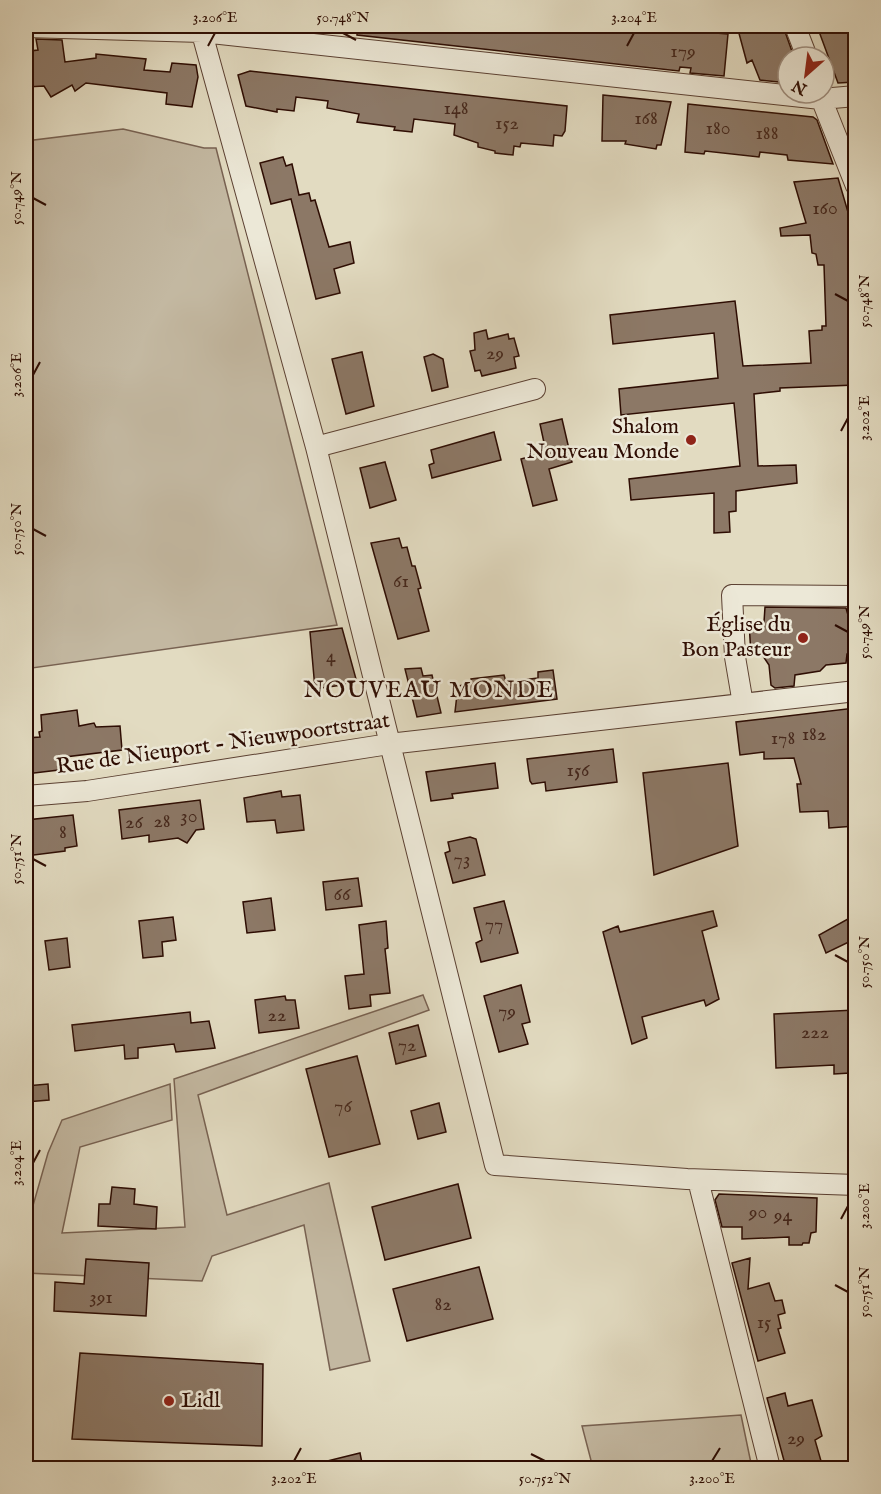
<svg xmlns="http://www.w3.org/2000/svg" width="881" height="1494" viewBox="0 0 881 1494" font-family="'IM FELL English',serif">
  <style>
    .green { fill: #c3b8a1; stroke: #786252; stroke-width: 1.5 }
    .building { fill: #8c7866; stroke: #2e0d03; stroke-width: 1.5 }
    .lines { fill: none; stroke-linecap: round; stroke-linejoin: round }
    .street-casing { stroke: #5b4032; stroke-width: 22 }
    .street { stroke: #ece8d7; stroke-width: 20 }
    .ticks { fill: none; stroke: #2e0d03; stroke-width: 2 }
    .poi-dot { fill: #8f2418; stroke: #ece8d7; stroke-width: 2 }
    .labels { text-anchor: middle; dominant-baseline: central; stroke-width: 5; stroke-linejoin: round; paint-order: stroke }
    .number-label { font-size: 20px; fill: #46281c }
    .poi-label { font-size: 22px; fill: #2e0d03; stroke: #ece8d7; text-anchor: end }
    .street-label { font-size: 22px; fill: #2e0d03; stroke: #ece8d7 }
    .neighbourhood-label { font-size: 24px; letter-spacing: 1.5px; fill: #2e0d03; stroke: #ece8d7 }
    .neatline { fill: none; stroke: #2e0d03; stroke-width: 2 }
    .ticks-label { font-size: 15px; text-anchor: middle; fill: #2e0d03 }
  </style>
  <rect width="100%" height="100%" fill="#e2dbc1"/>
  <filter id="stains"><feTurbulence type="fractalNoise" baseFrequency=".00333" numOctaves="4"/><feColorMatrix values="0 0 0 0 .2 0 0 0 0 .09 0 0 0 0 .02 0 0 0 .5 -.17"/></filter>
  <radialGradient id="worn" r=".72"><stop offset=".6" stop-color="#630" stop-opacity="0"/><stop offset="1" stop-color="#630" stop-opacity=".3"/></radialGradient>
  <!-- green -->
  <path class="green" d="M123,129L204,148H216L337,625L32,668L26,643V141Z
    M423,995L429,1010L198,1095L227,1215L329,1183L370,1361L330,1370L304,1225L212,1256L202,1281L26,1273V1230L48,1153L62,1120L170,1084L172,1120L80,1147L62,1233L185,1227L174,1079Z
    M741,1415L752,1468H593L582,1426Z"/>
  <!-- building -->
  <path class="building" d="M357,26H705L704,32L728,34L724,76L690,73L691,68L680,67L679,71L357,35Z
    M737,26H783L794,57H788V83L760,80L752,60L747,63Z
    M817,26H855V82L838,83Z
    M36,39L62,40L65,62L96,58V54L146,59L144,70L170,72L172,63L196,65L198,77L192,107L166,104L167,93L86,83L75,91L72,85L51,97L44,86L26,87V57L30,56V51L38,50Z
    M250,71L567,106L565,131L562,136L554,135L553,146L521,143L520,147L514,146L513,155L495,153V151L478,147V143L454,135L455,124L414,119L412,132L394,130L395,127L357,122L359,114L327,108L328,101L296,97L294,111L277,109V112L246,106L238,75Z
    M603,95L671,102L661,145H657L656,149L625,144L626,141H602Z
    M688,104L813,117L817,120L833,164L788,160L787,155L760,152L759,157L705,151L704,154L685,152Z
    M283,157L286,166L292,164L299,195L309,193L311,201L315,200L329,247L350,242L354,263L334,269L340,293L316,299L291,199L271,204L260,163Z
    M838,178L855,236V385L780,388V391L754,394L758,466L796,465L797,483L736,491V511L729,512L730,532L714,533V493L631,500L629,479L740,466L734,403L621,415L619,389L718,378L714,333L613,344L610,315L735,301L743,366L811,363L809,331L822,330V326H826L824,265H818L816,254L812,253L810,235L781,236L780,228L806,223L794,182Z
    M486,330L488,339L508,334L509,339L514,338L519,356L514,357L516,368L482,376L480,370L475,371L470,351L475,350L474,333Z
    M362,352L374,406L346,414L332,359Z
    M433,354L443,359L448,387L432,391L424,357Z
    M562,419L572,462L549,469L557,500L533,506L521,459L546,452L540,424Z
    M494,432L501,460L432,478L429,465L434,463L431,450Z
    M385,462L396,500L370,508L360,468Z
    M399,538L402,548L407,547L412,566H415L421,588L418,589L429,631L398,639L371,543Z
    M765,607L846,608L848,615L855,613V655L847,654L846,663L826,665L820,671L795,675L794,686L775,688L771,685L769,665L763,656L751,655L749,622H764Z
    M342,628L356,679L342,685L315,689L310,632Z
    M421,668L423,676L432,675L441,713L417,717L405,669Z
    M553,670L557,699L455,712L458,686L471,684V679L504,675L506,682L538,678V672Z
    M855,708V826L829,828L828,811L800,812L797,784H801L794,758L764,759V752L740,755L736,722Z
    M77,710L79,726L94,723L96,727L120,726L122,750L65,757L67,769L26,774V738L40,737L39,732L42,731L41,715Z
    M613,749L617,782L546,791L545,782L532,784L530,781L527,759Z
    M495,763L498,788L452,794L453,798L431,801L426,772Z
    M728,763L738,846L654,875L643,773Z
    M281,791L282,797L300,795L304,830L277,833L275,820L247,822L244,798Z
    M200,800L204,829L196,830L187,843L178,838L149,842V835L122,839L119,810Z
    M73,815L77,846L65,848V851L26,856V820Z
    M470,837L476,839L485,875L453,883L445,853L450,851L448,842Z
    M358,878L362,906L326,910L323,882Z
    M271,898L275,930L247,933L243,902Z
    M504,901L518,953L481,962L476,943L482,940L474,908Z
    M713,911L717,926L702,931L719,999L706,1006L704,1000L642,1017L647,1038L632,1044L603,932L618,926L620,932Z
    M855,915V939L826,953L819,935Z
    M173,917L176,940L162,942L163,956L143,958L139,921Z
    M386,921L388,948L385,949L390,993L370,995L371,1006L349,1009L345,976L364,974L359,925Z
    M67,938L70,967L49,970L45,941Z
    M521,985L530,1022L522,1024L528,1044L499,1052L484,996Z
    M285,996L286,1000H295L299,1028L259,1033L255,1000Z
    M855,1010V1054L851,1055L850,1073L834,1074V1065L776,1068L774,1014Z
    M190,1012L191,1023L209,1021L215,1048L176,1052L174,1044L138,1048V1058L125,1059L124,1045L75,1051L72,1025Z
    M418,1025L426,1056L396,1064L389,1033Z
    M357,1056L380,1144L329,1157L306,1069Z
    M48,1084L49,1100L26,1102V1086Z
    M439,1103L446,1132L418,1139L411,1111Z
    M458,1184L471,1238L385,1260L372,1207Z
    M112,1187L135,1189L134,1204L157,1207L156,1229L98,1226L99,1204H110Z
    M719,1194L817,1198L816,1232L811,1233L809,1243H803L802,1245H789V1237L742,1239V1227H722L715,1200Z
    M750,1258L748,1289L769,1283L775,1301L782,1300L785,1313L778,1315L781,1328L778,1329L785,1353L758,1361L732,1263Z
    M86,1259L149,1263L146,1316L54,1311L55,1282L84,1284Z
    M479,1267L493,1319L407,1341L393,1289Z
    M80,1353L263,1364L262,1446L72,1439Z
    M785,1393L788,1406L812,1400L822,1436L815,1440L823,1468H786L767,1398Z
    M360,1453L363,1468H320L319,1463Z"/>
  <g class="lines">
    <!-- street casing -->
    <g class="street-casing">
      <path id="street" d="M200,26L316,447L495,1165L687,1179L856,1185
        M795,26L807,57
        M26,27L202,32L821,99L856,96
        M819,93L856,186
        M316,447L535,389
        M743,704L735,657L732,595L856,596
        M26,796L87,791L389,744L856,691
        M698,1180L770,1468"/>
    </g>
    <!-- street -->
    <use href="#street" class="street"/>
  </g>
  <!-- ticks -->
  <path class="ticks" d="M343,33L356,40M208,46L215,33M627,46L634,33M33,198L46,205M835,294L848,301M33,375L40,362M841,431L848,418M33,529L46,536M835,625L848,632M33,859L46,866M835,955L848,962M33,1163L40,1150M841,1219L848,1206M835,1285L848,1292M531,1454L545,1461M294,1461L301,1448M712,1461L720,1448"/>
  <!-- markers -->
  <g class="poi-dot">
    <circle cx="691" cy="440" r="6"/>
    <circle cx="803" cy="638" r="6"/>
    <circle cx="169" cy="1401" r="6"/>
  </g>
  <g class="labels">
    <!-- number labels -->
    <g class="number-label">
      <text x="683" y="51">179</text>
      <text x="456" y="108">148</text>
      <text x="646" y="118">168</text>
      <text x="507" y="123">152</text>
      <text x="718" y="128">180</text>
      <text x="767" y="133">188</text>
      <text x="825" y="208">160</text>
      <text x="495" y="353">29</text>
      <text x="401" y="581">61</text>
      <text x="331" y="656">4</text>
      <text x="814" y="734">182</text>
      <text x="783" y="738">178</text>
      <text x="578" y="770">156</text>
      <text x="189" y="816">30</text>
      <text x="162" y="821">28</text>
      <text x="134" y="822">26</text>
      <text x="63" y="832">8</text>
      <text x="462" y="859">73</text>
      <text x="342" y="894">66</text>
      <text x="494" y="924">77</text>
      <text x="507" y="1011">79</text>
      <text x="277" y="1015">22</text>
      <text x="815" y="1032">222</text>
      <text x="407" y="1045">72</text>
      <text x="343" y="1106">76</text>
      <text x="758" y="1212">90</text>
      <text x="783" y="1215">94</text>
      <text x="101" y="1297">391</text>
      <text x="443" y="1304">82</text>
      <text x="764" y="1322">15</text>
      <text x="796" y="1438">29</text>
    </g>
    <!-- poi labels -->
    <g class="poi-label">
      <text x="679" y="427">Shalom<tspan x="679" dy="25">Nouveau Monde</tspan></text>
      <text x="791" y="625">Église du<tspan x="791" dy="25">Bon Pasteur</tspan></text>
      <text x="181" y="1401" text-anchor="start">Lidl</text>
    </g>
    <!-- street labels -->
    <g class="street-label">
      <text transform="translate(223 744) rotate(-8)">Rue de Nieuport - Nieuwpoortstraat</text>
    </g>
    <!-- neighbourhood labels -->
    <g class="neighbourhood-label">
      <text x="429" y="690">NOUVEAU MONDE</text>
    </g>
  </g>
  <!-- margin -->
  <rect width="881" height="1494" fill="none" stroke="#e2dbc1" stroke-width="66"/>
  <!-- north arrow -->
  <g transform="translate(806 75) rotate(208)"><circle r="28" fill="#ece8d7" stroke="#a09082" stroke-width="1.5"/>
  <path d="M0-4.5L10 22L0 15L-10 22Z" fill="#8f2418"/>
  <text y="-9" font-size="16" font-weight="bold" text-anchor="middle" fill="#2e0d03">N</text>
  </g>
  <rect x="33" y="33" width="815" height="1428" class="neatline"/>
  <g class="ticks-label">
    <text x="215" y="22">3.206°E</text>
    <text x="343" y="22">50.748°N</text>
    <text x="634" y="22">3.204°E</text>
    <text transform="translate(16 198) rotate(-90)" y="5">50.749°N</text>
    <text transform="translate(864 301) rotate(-90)" y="5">50.748°N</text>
    <text transform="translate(16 375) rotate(-90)" y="5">3.206°E</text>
    <text transform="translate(864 418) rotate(-90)" y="5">3.202°E</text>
    <text transform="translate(16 529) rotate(-90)" y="5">50.750°N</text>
    <text transform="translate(864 632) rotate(-90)" y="5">50.749°N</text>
    <text transform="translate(16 859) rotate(-90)" y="5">50.751°N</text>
    <text transform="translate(864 962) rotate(-90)" y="5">50.750°N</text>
    <text transform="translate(16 1163) rotate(-90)" y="5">3.204°E</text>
    <text transform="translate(864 1206) rotate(-90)" y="5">3.200°E</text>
    <text transform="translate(864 1292) rotate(-90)" y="5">50.751°N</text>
    <text x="294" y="1483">3.202°E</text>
    <text x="545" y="1483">50.752°N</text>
    <text x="712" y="1483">3.200°E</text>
  </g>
  <rect width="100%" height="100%" filter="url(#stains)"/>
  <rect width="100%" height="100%" fill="url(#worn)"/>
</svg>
